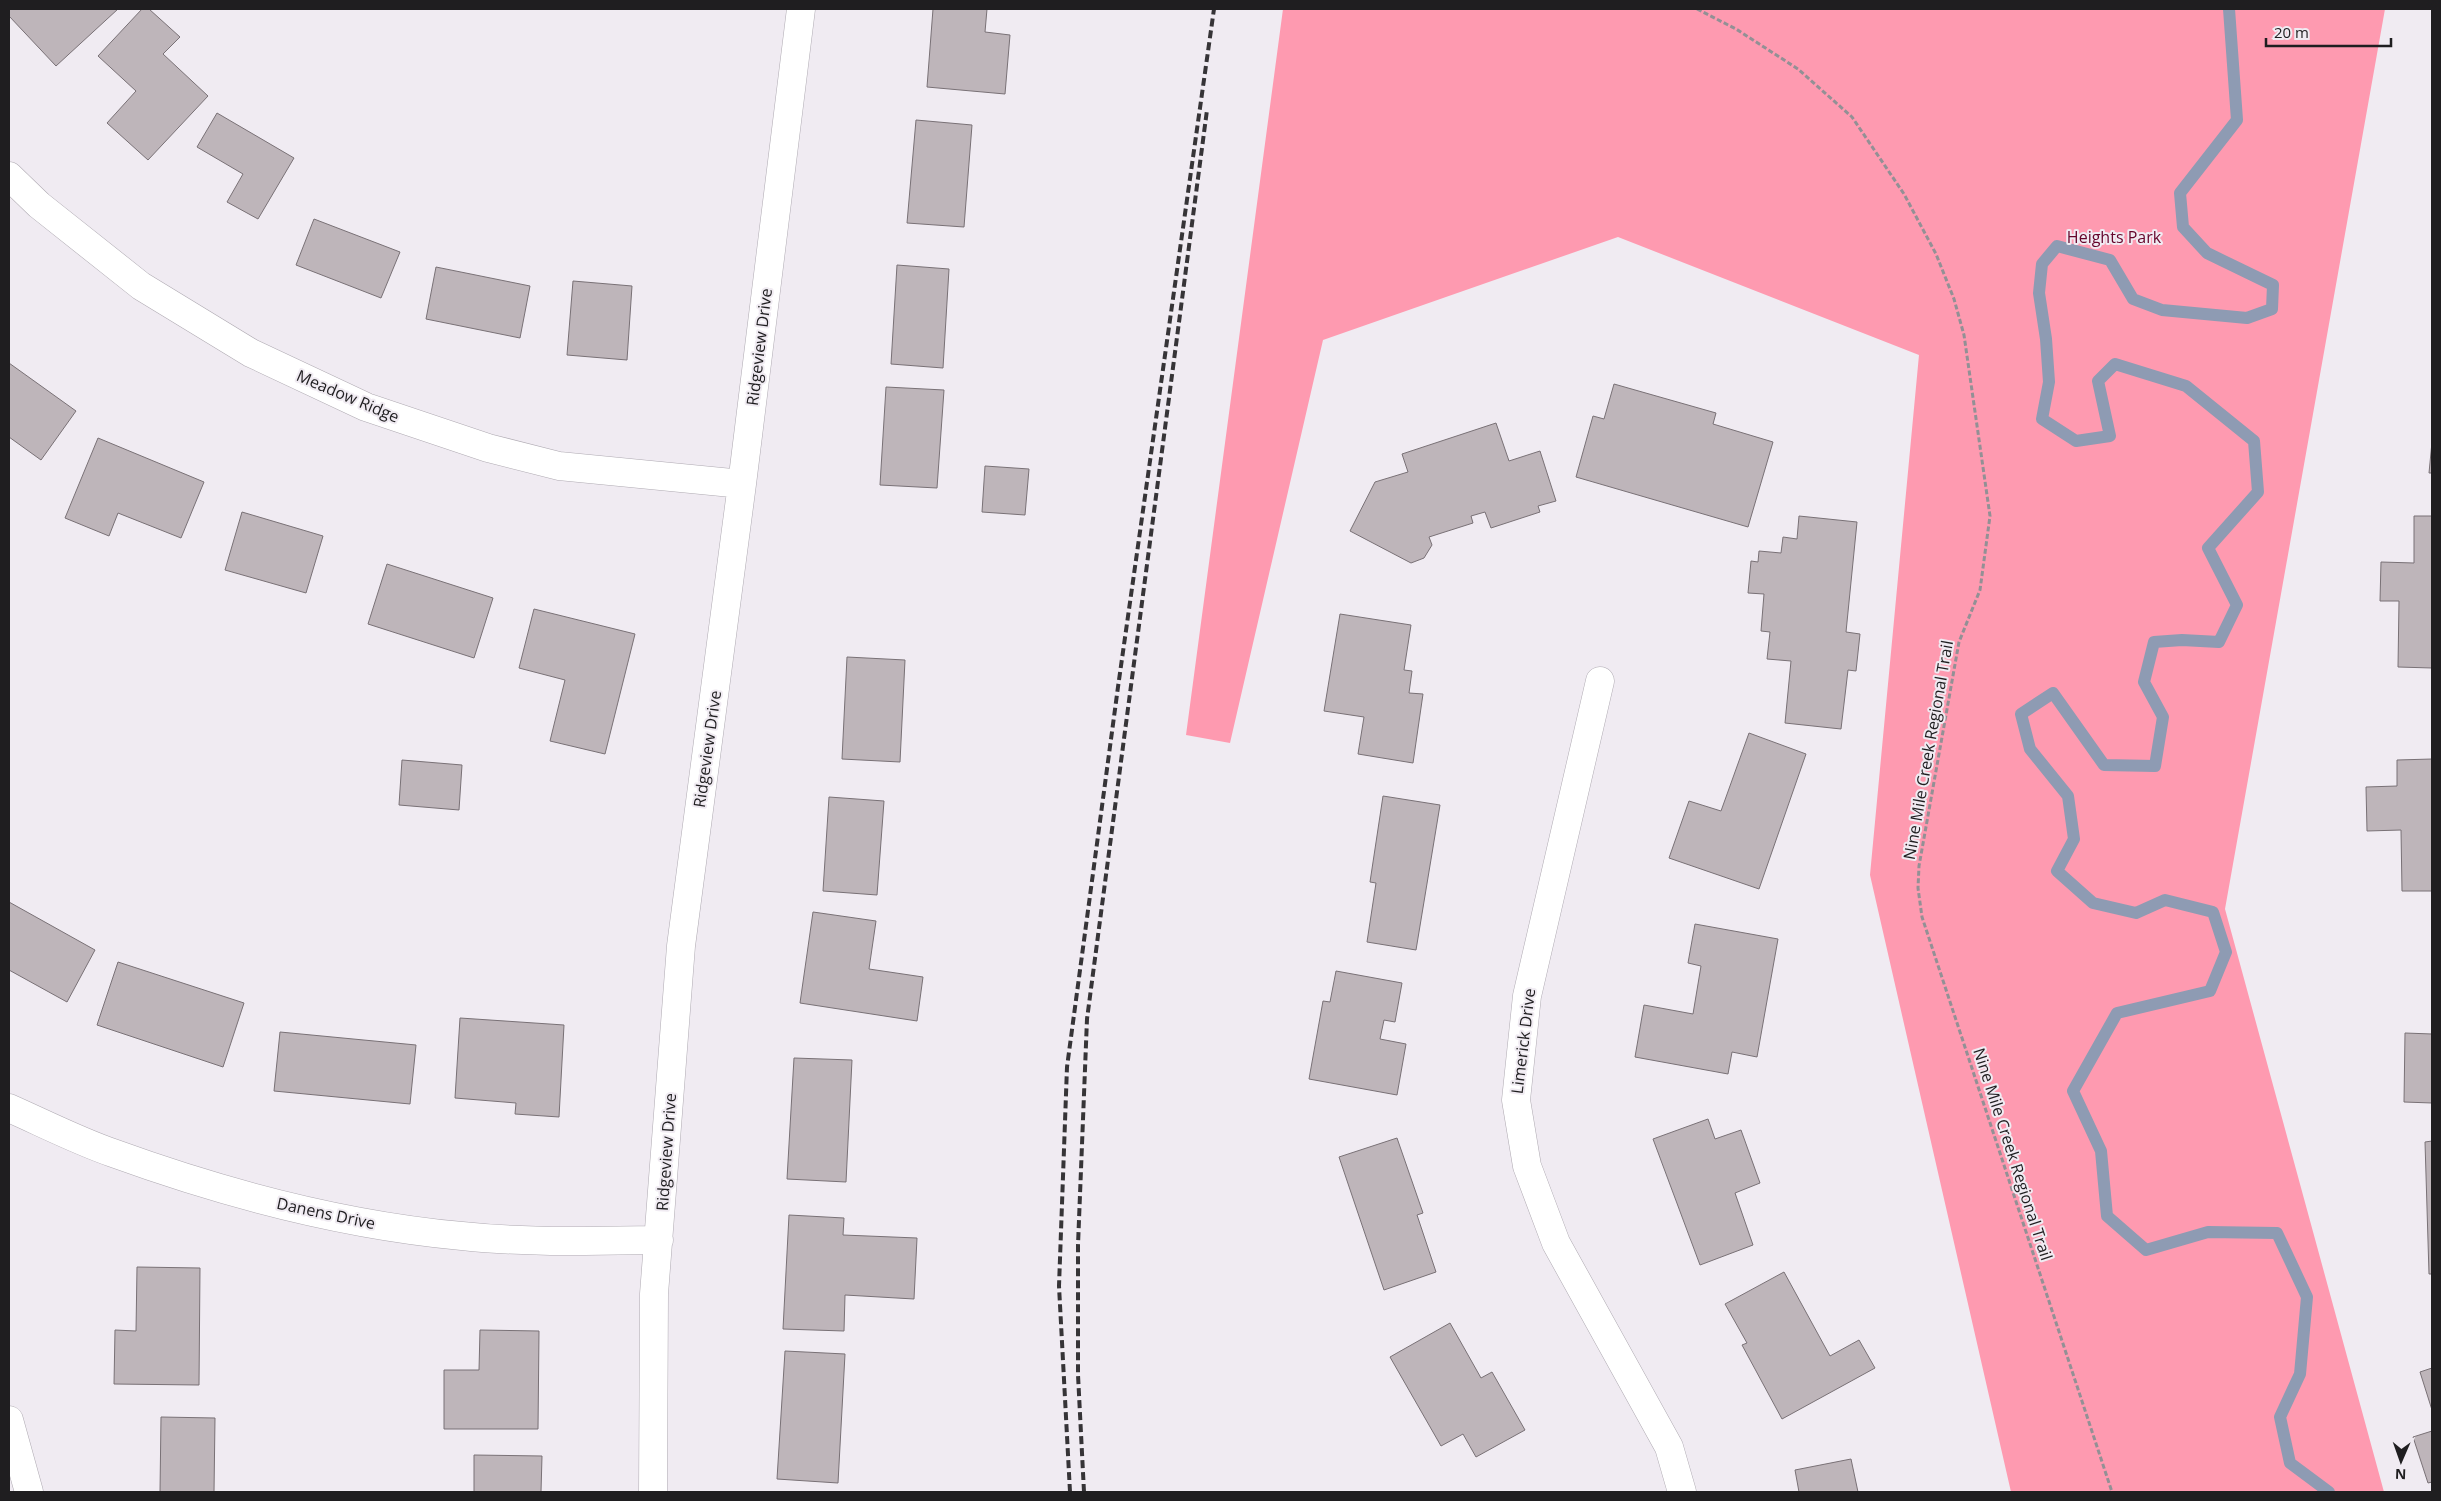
<svg xmlns="http://www.w3.org/2000/svg" width="2441" height="1501" viewBox="0 0 2441 1501" font-family="'Open Sans',sans-serif">
  <style>
    .green { fill: #fe9ab0 }
    .lines { fill: none; stroke-linecap: round; stroke-linejoin: round }
    .stream { stroke: #8e9bb3; stroke-width: 12 }
    .building { fill: #beb5ba; stroke: #797176 }
    .minor-casing { stroke: #afaab2; stroke-width: 29 }
    .path { stroke: #939095; stroke-width: 3; stroke-dasharray: 5 2.5; stroke-linecap: butt }
    .minor { stroke: #fff; stroke-width: 28 }
    .rail { stroke: #363437; stroke-width: 4; stroke-dasharray: 8 4; stroke-linecap: butt }
    .labels { text-anchor: middle; dominant-baseline: central; stroke-width: 4; stroke-linejoin: round; paint-order: stroke }
    .park-label { font-size: 16px; fill: #65052b; stroke: #f0ebf2 }
    .street-label { font-size: 16px; fill: #1f1e20; stroke: #f0ebf2 }
  </style>
  <rect width="100%" height="100%" fill="#f0ebf2"/>
  <!-- green -->
  <path class="green" d="M1283,9H2385L2225,909L2384,1492H2011L1870,875L1919,355L1618,237L1323,340L1230,743L1186,735Z"/>
  <g class="lines">
    <!-- stream -->
    <path class="stream" d="M2229,9L2237,120L2180,193L2183,227L2207,253L2273,285L2272,309L2247,318L2162,310L2133,299L2110,260L2057,246L2042,264L2039,293L2046,339L2049,382L2042,419L2076,441L2110,436L2098,381L2115,364L2186,386L2254,441L2258,492L2208,548L2237,605L2219,642L2182,640L2154,642L2144,682L2163,717L2155,766L2104,765L2053,693L2021,714L2030,749L2068,796L2074,839L2057,871L2093,903L2136,913L2165,900L2213,912L2226,952L2210,991L2117,1013L2073,1091L2101,1151L2107,1216L2146,1250L2208,1232L2277,1233L2307,1297L2300,1374L2280,1417L2290,1463L2329,1492"/>
  </g>
  <!-- building -->
  <path class="building" d="M9,9H118L56,66L9,16Z
    M142,9H149L180,37L163,54L208,96L148,160L107,123L136,91L98,56Z
    M933,9H987L985,32L1010,35L1005,94L927,87Z
    M217,113L294,158L258,219L227,202L243,174L197,147Z
    M916,120L972,125L964,227L907,223Z
    M314,219L400,252L381,298L296,265Z
    M897,265L949,269L943,368L891,364Z
    M436,267L530,286L520,338L426,319Z
    M573,281L632,286L627,360L567,355Z
    M9,363L76,411L41,460L9,437Z
    M1614,384L1716,413L1713,424L1773,442L1748,527L1576,477L1593,416L1604,419Z
    M886,387L944,390L937,488L880,485Z
    M1496,423L1509,461L1540,451L1556,501L1538,506L1540,512L1491,528L1485,512L1471,516L1473,523L1429,537L1432,545L1424,558L1411,563L1350,531L1375,482L1408,472L1402,454Z
    M98,438L204,482L181,538L118,513L109,536L65,518Z
    M2432,442V473H2429Z
    M985,466L1029,469L1025,515L982,512Z
    M242,512L323,536L306,593L225,570Z
    M1799,516L1857,522L1846,632L1860,634L1856,671L1848,670L1841,729L1785,723L1791,661L1767,659L1770,632L1761,631L1764,594L1748,593L1751,561L1758,562L1759,551L1781,553L1783,537L1797,539Z
    M2414,516H2432V668L2398,667L2399,601H2380L2381,562L2414,563Z
    M387,564L493,598L474,658L368,624Z
    M534,609L635,634L605,754L550,741L565,680L519,668Z
    M1340,614L1411,625L1404,670L1412,671L1409,693L1423,694L1413,763L1358,754L1364,717L1324,711Z
    M847,657L905,660L900,762L842,759Z
    M1749,733L1806,754L1759,889L1669,858L1689,801L1721,811Z
    M2432,759V891H2402L2401,830L2367,831L2366,787L2397,786V760Z
    M402,760L462,765L459,810L399,805Z
    M1383,796L1440,805L1416,950L1367,942L1376,883L1370,882Z
    M829,797L884,801L877,895L823,891Z
    M9,902L95,950L67,1002L9,970Z
    M813,912L876,921L869,969L923,977L917,1021L800,1003Z
    M1695,924L1778,939L1757,1057L1732,1052L1728,1074L1635,1057L1644,1005L1693,1014L1701,966L1688,963Z
    M118,962L244,1003L223,1067L97,1025Z
    M1336,971L1402,983L1395,1022L1384,1020L1380,1039L1406,1044L1397,1095L1309,1079L1323,1001L1330,1002Z
    M460,1018L564,1025L559,1117L515,1114L516,1103L455,1098Z
    M280,1032L416,1045L410,1104L274,1091Z
    M2405,1033L2432,1034V1103L2404,1102Z
    M794,1058L852,1060L846,1182L787,1179Z
    M1708,1119L1715,1139L1741,1130L1760,1183L1735,1193L1753,1245L1700,1265L1653,1139Z
    M1397,1138L1423,1213L1417,1215L1436,1272L1384,1290L1339,1157Z
    M2432,1141V1274H2429L2425,1142Z
    M789,1215L844,1218L843,1235L917,1238L914,1299L845,1295L844,1331L783,1329Z
    M137,1267L200,1268L199,1385L114,1384L115,1330L136,1331Z
    M1784,1272L1830,1356L1859,1340L1875,1368L1782,1419L1742,1345L1747,1343L1725,1304Z
    M1450,1323L1481,1378L1492,1372L1525,1430L1476,1457L1463,1434L1441,1446L1390,1357Z
    M480,1330L539,1331L538,1429H444V1370H479Z
    M785,1351L845,1354L838,1483L777,1479Z
    M2432,1368V1410L2420,1372Z
    M161,1417L215,1418L214,1492H160Z
    M2432,1431V1482L2428,1483L2413,1437Z
    M474,1455L542,1456L541,1492H474Z
    M1851,1459L1858,1492H1799L1795,1470Z"/>
  <g class="lines">
    <!-- minor casing -->
    <g class="minor-casing">
      <path id="minor" d="M9,176L39,205L141,286L251,353L366,407L488,448L559,466L742,484
        M1600,681L1527,996L1516,1100L1527,1166L1556,1243L1669,1447L1682,1492
        M9,1108C43,1123 78,1141 113,1153C226,1194 343,1225 462,1236C528,1243 593,1241 659,1240
        M9,1420L29,1492
        M653,1492L654,1294L681,946L742,484L801,9"/>
    </g>
    <!-- path -->
    <path class="path" d="M1697,9L1736,29L1798,69L1852,117L1904,194L1936,254L1954,299L1964,335L1990,516L1980,590L1959,642L1919,866L1918,888L1922,917L2112,1492"/>
    <!-- minor -->
    <use href="#minor" class="minor"/>
    <!-- rail -->
    <path class="rail" d="M1070,1492L1059,1286L1067,1067L1118,687L1214,9
      M1084,1492L1078,1375V1245L1087,1019L1207,110"/>
  </g>
  <g class="labels">
    <!-- park labels -->
    <g class="park-label">
      <text x="2114" y="237">Heights Park</text>
    </g>
    <!-- street labels -->
    <g class="street-label">
      <text transform="translate(759 347) rotate(-83)">Ridgeview Drive</text>
      <text transform="translate(348 396) rotate(23)">Meadow Ridge</text>
      <text transform="translate(707 749) rotate(-82)">Ridgeview Drive</text>
      <text transform="translate(1928 750) rotate(-80)">Nine Mile Creek Regional Trail</text>
      <text transform="translate(1523 1041) rotate(-83)">Limerick Drive</text>
      <text transform="translate(666 1152) rotate(-86)">Ridgeview Drive</text>
      <text transform="translate(2013 1154) rotate(72)">Nine Mile Creek Regional Trail</text>
      <text transform="translate(326 1213) rotate(12)">Danens Drive</text>
    </g>
  </g>
  <!-- border -->
  <rect width="2441" height="1501" fill="none" stroke="#1f1e20" stroke-width="20"/>
  <!-- north arrow -->
  <g transform="translate(2401 1461) rotate(182)" stroke="#f0ebf2" stroke-width="4" paint-order="stroke">
  <path d="M0-4L9 19L0 12L-9 19Z" fill="#1f1e20"/>
  <text y="-8" font-size="14" font-weight="bold" text-anchor="middle" fill="#1f1e20">N</text>
  </g>
  <!-- scale -->
  <path d="M2266 38v8h125v-8" fill="none" stroke="#1f1e20" stroke-width="2.5"/>
  <text x="2274" y="38" font-size="15" fill="#1f1e20" stroke="#f0ebf2" stroke-width="4" paint-order="stroke">20 m</text>
</svg>
